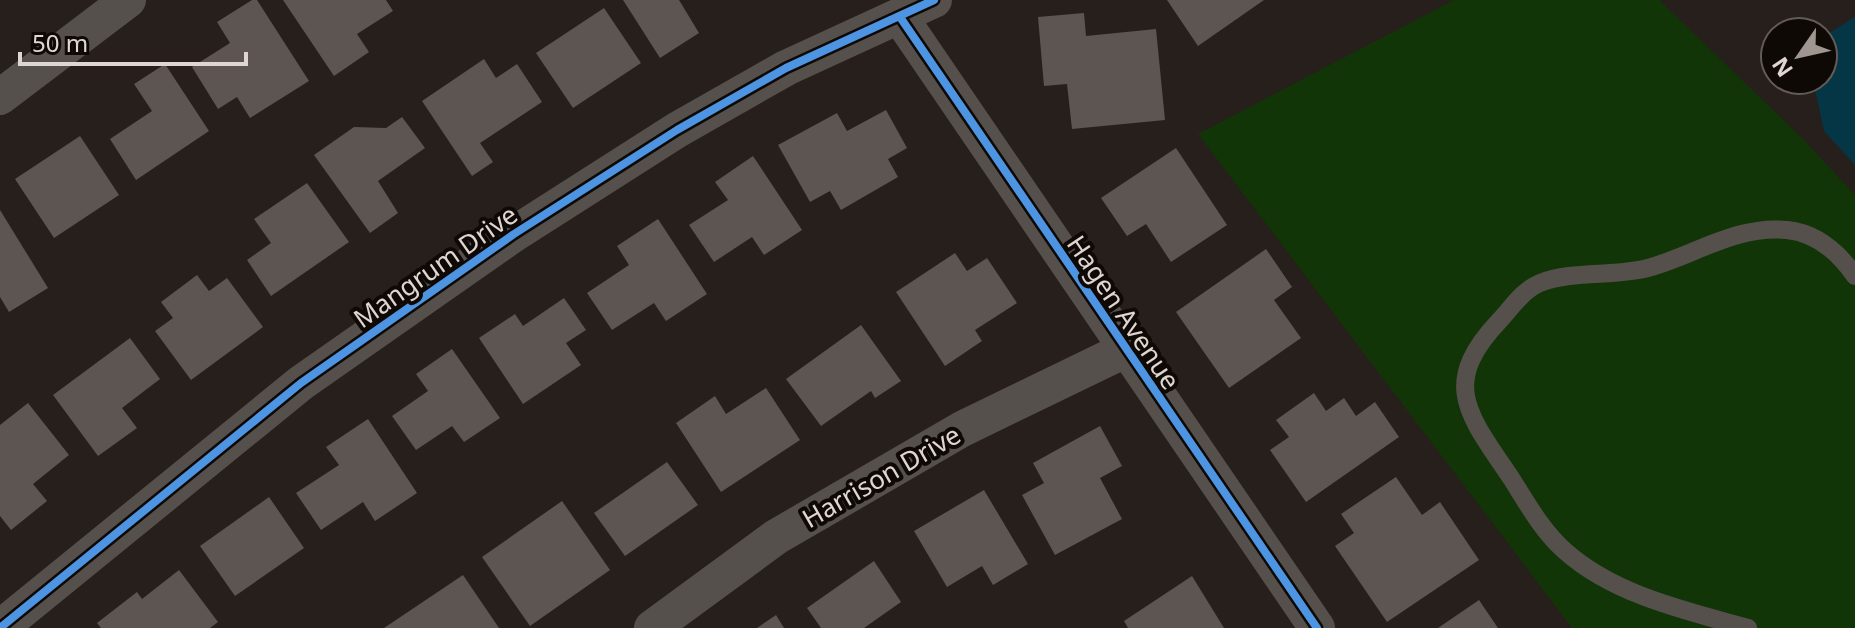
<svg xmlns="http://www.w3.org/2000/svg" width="1855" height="628" viewBox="0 0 1855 628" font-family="'Noto Sans',sans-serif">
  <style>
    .green { fill: #123508 }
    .water { fill: #043646 }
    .building { fill: #5c5551 }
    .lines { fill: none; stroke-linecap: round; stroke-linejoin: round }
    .lane { stroke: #56504d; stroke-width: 18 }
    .street { stroke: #56504d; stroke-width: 36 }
    .cycleway-casing { stroke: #0f0906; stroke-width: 13 }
    .cycleway { stroke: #4d94e3; stroke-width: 8 }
    .labels { text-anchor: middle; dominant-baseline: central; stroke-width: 8; stroke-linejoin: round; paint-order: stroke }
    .street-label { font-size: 26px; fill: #e0d6d1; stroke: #0f0906 }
  </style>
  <rect width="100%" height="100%" fill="#271f1b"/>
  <!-- green -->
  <path class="green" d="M1454,0H1659L1803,139L1855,195V628H1572L1198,134Z"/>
  <!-- water -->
  <path class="water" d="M1855,17V165L1824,131L1813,80H1823V37Z"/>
  <!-- building -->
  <path class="building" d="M252,0H257L309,81L250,118L237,97L218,109L192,67L230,43L217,22Z
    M283,0H386L393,11L357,34L369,52L334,76Z
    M623,0H679L699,33L660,58Z
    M1167,0H1264L1198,46Z
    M604,8L641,63L573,108L536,53Z
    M1084,13L1086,36L1156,29L1165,120L1072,129L1067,84L1044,86L1038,17Z
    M484,59L496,78L517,64L542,102L480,143L493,162L472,176L422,101Z
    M165,64L209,131L136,180L110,139L152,111L134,84Z
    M886,110L907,148L888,159L898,177L841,210L830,191L810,202L778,145L837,113L847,131Z
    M402,117L425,148L378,181L398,213L370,233L314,155L354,127L386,128Z
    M80,136L119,195L54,238L15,179Z
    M1176,148L1227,225L1171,262L1146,224L1127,236L1101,198Z
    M753,156L802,230L764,255L752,237L714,262L689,225L728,200L715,182Z
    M307,183L349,242L271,296L247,260L271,243L254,219Z
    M0,210L48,288L9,312L0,297Z
    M658,219L707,294L666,321L654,303L612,330L587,293L629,265L617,246Z
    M1266,249L1292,287L1274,300L1301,338L1229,388L1176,312Z
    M955,253L967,271L987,258L1017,303L975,330L982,341L945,366L896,292Z
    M197,275L209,291L227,278L263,327L191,380L155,331L173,318L161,302Z
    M564,298L586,330L566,343L581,365L523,404L479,338L515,314L523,326Z
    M861,325L901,381L875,398L871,391L821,426L786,379Z
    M130,338L160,379L122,408L137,428L98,456L53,395Z
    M452,349L500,418L464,442L452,426L416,450L392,416L428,391L416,374Z
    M766,388L800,440L721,492L676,423L715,396L726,414Z
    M1314,393L1326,411L1344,398L1356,416L1375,402L1399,437L1306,502L1270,450L1289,437L1276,420Z
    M28,403L69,455L33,484L47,501L11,530L0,516V425Z
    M368,419L417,493L375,521L363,502L321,530L296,493L339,465L326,447Z
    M1100,426L1122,466L1100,478L1122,519L1055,555L1022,495L1044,483L1033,463Z
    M667,462L698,505L625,556L594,513Z
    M1396,477L1422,515L1440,502L1479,560L1387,622L1335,546L1354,533L1341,514Z
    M984,490L1028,564L993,585L982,566L947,587L914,531Z
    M269,497L304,548L235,596L200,546Z
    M562,501L610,570L530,626L482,557Z
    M874,561L901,602L864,628H821L807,608Z
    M179,570L218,622L210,628H101L97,623L137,592L142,599Z
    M463,575L499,628H384Z
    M1192,576L1224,628H1128L1124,621Z
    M1479,600L1498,628H1438Z
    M776,615L784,628H757Z"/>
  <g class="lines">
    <!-- lane -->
    <path class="lane" d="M1748,628C1687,611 1614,595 1565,551C1542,531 1527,503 1511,478C1468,414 1439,384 1500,320C1512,307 1523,290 1540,283C1573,270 1613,277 1648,268C1695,255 1736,225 1787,230C1817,233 1839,253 1855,276"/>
    <!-- street -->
    <path class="street" d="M900,17L1317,628
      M0,97L128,0
      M0,628L301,383L514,234L677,130L786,68L934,0
      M652,628L776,537L962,429L1125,350"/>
    <!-- cycleway casing -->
    <g class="cycleway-casing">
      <path id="cycleway" d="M900,17L1317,628
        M0,628L301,383L514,234L677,130L786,68L934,0"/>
    </g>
    <!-- cycleway -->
    <use href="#cycleway" class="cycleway"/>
  </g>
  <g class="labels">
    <!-- street labels -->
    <g class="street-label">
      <text transform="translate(435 266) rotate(-35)">Mangrum Drive</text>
      <text transform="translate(1124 312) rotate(56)">Hagen Avenue</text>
      <text transform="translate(881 476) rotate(-30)">Harrison Drive</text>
    </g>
  </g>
  <!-- north arrow -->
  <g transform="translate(1799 56) rotate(236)"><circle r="38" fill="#0f0906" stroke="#635b57" stroke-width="2"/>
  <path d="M0-6L14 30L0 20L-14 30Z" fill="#9f9691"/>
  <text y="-12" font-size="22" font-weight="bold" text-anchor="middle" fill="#e0d6d1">N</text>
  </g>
  <!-- scale -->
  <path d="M20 52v12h226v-12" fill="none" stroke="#e0d6d1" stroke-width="4"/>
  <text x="32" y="52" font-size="24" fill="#e0d6d1" stroke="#0f0906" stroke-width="6" paint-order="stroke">50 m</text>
</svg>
